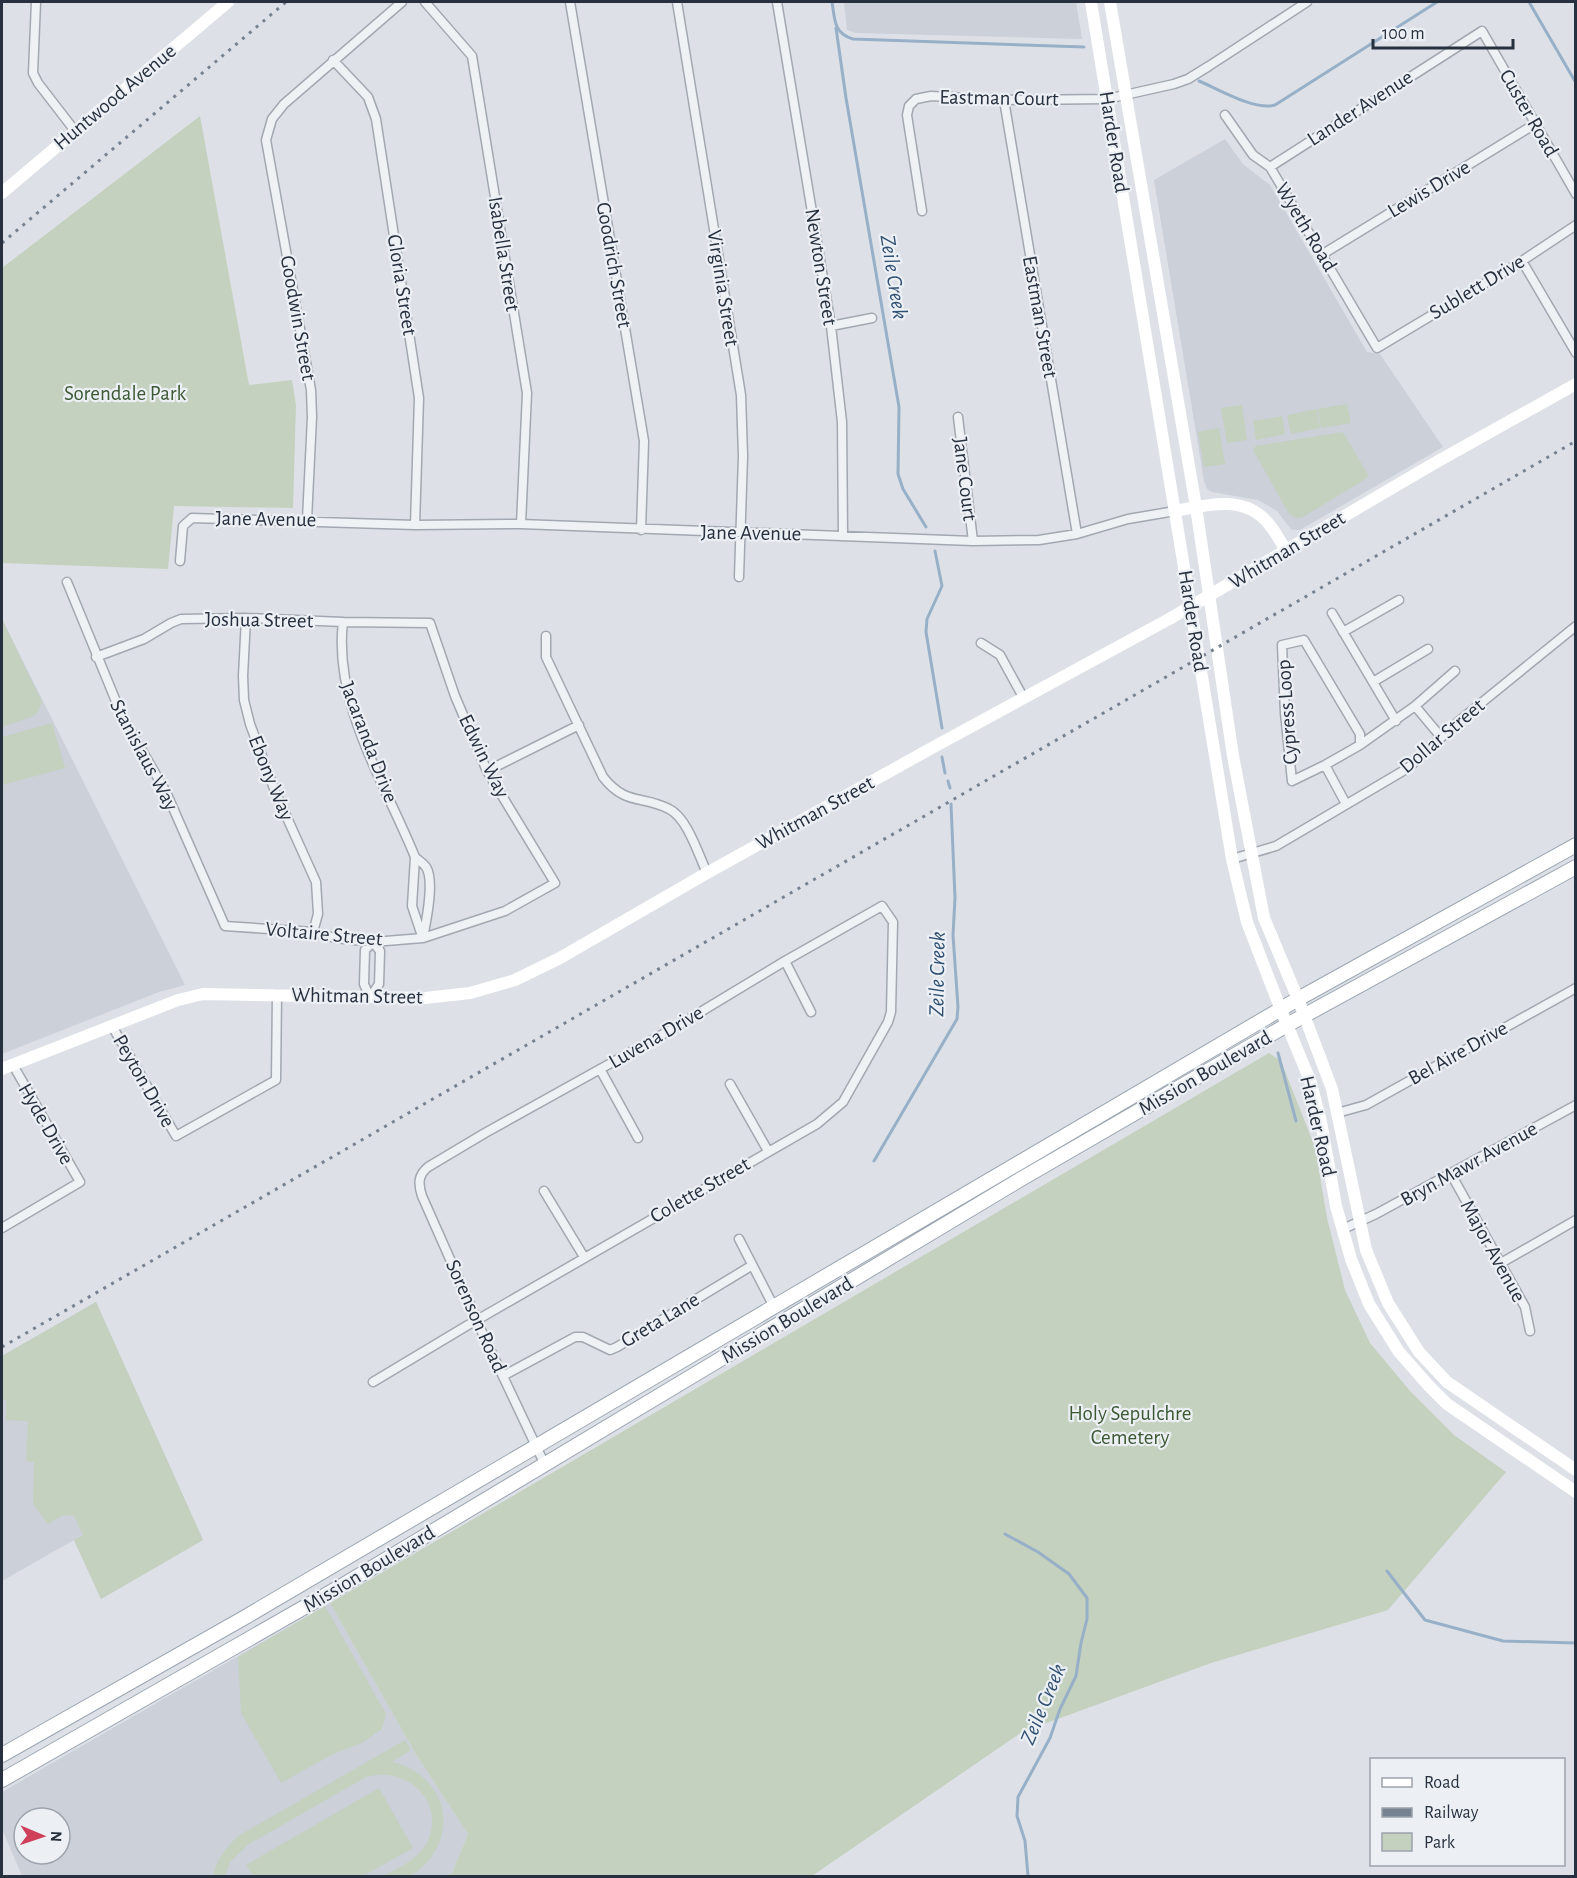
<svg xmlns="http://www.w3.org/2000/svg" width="1577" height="1878" viewBox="0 0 1577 1878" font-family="'Alegreya Sans',sans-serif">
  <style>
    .built { fill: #cbd0d9; fill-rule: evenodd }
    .green { fill: #c3d1be }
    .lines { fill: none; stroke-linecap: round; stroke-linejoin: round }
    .stream { stroke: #97b0c8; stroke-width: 3 }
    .street-casing { stroke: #a2a8b1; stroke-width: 11 }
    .primary-casing { stroke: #9ca6b3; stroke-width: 16 }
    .street { stroke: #eff2f5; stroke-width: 8 }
    .secondary { stroke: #fff; stroke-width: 12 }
    .primary { stroke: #fff; stroke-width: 14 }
    .rail { stroke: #768191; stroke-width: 3; stroke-dasharray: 3 6; stroke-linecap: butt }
    .secondary-bridge { stroke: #fff; stroke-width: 12 }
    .labels { text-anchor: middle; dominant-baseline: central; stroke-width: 4.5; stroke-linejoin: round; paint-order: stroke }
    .street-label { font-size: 21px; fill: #26303e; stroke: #ecf0f5 }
    .park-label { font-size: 21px; fill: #3c5933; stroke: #ecf0f5 }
    .water-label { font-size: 22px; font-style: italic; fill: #305072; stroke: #ecf0f5 }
  </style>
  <rect width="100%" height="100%" fill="#dde1e7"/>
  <!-- built -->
  <path class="built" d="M844,2H1076L1082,39L856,33L847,30Z
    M1225,139L1243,164L1270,185L1367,352L1380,354L1443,447L1300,530H1293L1290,528L1277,511L1258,500L1212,492L1207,489L1204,481L1154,180Z
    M2,619L185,985L159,992L2,1054Z
    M96,1302L203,1540L101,1599L74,1540L2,1581V1356Z
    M330,1603L414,1751L468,1834L452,1873L446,1876H22L2,1829V1792ZM24,1818H60V1854H24Z"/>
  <!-- green -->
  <path class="green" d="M200,116L249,385L292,380L296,405L293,508L174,506L168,569L2,563V268Z
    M1347,404L1351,423L1321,428L1318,409Z
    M1242,405L1247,440L1227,443L1221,408Z
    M1317,409L1320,428L1291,434L1287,415Z
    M1282,416L1285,434L1256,440L1253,421Z
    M1219,428L1225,464L1204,467L1198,432Z
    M1343,432L1368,475L1367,478L1303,517L1297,518L1289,514L1253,450L1256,446Z
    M2,619L42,702L38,712L34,716L2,727Z
    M52,723L65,768L2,785V737Z
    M1269,1053L1281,1061L1315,1147L1327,1218L1345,1290L1370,1343L1411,1392L1454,1435L1506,1472L1388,1610L1211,1663L1022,1732L812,1876H446L452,1873L468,1834L414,1751L330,1603Z
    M96,1302L203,1540L101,1599L74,1540L83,1535L74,1516L63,1515L48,1524L33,1504L34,1462L26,1461L28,1421L6,1420V1400H2V1356Z
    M325,1606L386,1714L382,1729L362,1743L333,1754L281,1783L241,1713L238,1657Z
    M405,1740L411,1750L392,1762C438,1772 460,1821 429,1860C424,1866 415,1874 407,1876C400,1878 391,1877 384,1876C398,1868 415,1861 425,1846C449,1805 409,1765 366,1777L249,1844L230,1862L225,1876H213C217,1859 225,1848 238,1836Z
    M379,1788L413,1848L363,1876H253L246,1865Z"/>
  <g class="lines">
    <!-- stream -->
    <path class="stream" d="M832,2C835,19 833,33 853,39L1084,47
      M1529,2L1576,83
      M836,28L846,98L899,407L898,474L903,489L926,527
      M1199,81C1218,89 1255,111 1275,105L1437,2
      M935,551L942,586L927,619L926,632L942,728
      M942,757L945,773
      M948,781L950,788
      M1278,1053L1296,1121
      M874,1161L957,1019L958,1007L953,935L955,898L951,804
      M1005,1534L1038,1552L1069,1574L1087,1598V1619L1081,1643L1076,1676L1060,1709L1050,1738L1018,1797L1017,1816L1025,1841L1028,1876
      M1387,1571L1425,1620L1503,1641L1576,1643"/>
    <!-- street casing -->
    <g class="street-casing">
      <path id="street" d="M36,2L33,73L38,83L75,131
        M425,2L472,56L527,393L521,524
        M570,2L644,441L641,530
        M677,2L741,395L743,456L739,577
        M777,2L831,326L842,422L843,535
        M333,60L368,97L376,119L419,398L415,525
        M1004,100L1077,534
        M1225,115L1253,155L1270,167L1377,348L1522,261L1576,225
        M1270,167L1482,31L1576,194
        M922,211L907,115L909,106L916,99L931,96L1004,100L1107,99L1174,84L1188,79L1209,66L1307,2
        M1323,254L1535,124
        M1522,261L1576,353
        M831,326L872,318
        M958,417L973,541
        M307,520L312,417L311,390L266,140L272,119L284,104L402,2
        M180,561L183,526L192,518L415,525L521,524L973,541L1039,540L1077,534L1128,519L1175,511
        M67,582L122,716L166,792L225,926L313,932L335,938L373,942L423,938L505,911L555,883L487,771L455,696L430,623L343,622L246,618L181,619L171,623L144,639L96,657
        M1332,613L1396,721
        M246,618L243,676L244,700L250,724L275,791L316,882L318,914L313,932
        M343,622C333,704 385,783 415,857C418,860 423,863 426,867C435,881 426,922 423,938
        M1343,632L1399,600
        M546,636V657L603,777C626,806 642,795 669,809C687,817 699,856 707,873
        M981,643L1000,655L1023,697
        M1373,682L1428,649
        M1415,706L1441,737
        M1360,745L1415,706L1455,671
        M1325,765L1292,781L1285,713L1282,645L1304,640L1360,734V745L1325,765L1346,804
        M487,771L579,725
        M415,857L412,906L422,936
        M1232,859L1276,846L1408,768L1459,721L1576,626
        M373,942L380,951L379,984L370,998L364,984L365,950Z
        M785,961L811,1012
        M112,1026L176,1136L276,1080L277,995
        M600,1069L638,1138
        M730,1084L768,1151
        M1337,1113L1366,1105L1576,988
        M1451,1174L1525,1307L1530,1331
        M544,1191L584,1257
        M2,1228L80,1182L13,1065
        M1343,1229L1376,1214L1576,1105
        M739,1239L774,1307
        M1501,1263L1576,1220
        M503,1376L575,1337H583L610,1350L617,1347L751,1266
        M373,1382L468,1325L477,1320L817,1124L843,1102L888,1022L891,1012L893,922L882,906L785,961L674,1028L485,1133L428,1167C418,1175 418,1184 422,1196L477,1320L481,1330L545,1465"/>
    </g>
    <!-- primary casing -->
    <g class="primary-casing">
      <path id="primary" d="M2,1755L242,1619L1298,999L1576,845
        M2,1780L345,1584L1021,1179L1287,1025L1576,867"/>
    </g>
    <!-- street -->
    <use href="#street" class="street"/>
    <!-- secondary -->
    <path class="secondary" d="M1091,2L1232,859L1247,922L1281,1010L1311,1083L1321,1122L1336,1206L1351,1259L1369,1304L1399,1352L1429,1386L1447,1404L1576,1492
      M1110,2L1196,507L1233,756L1264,918L1298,999L1332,1089L1366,1250L1388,1303L1419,1352L1447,1382L1576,1470
      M2,193L228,2
      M1175,511C1206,505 1244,494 1268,523C1275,531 1280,541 1286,550
      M1227,585L1433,464L1576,384
      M2,1069L178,1000L203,994L425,998L470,993L515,980L560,958L707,873L930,749L1171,618"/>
    <!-- primary -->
    <use href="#primary" class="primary"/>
    <!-- rail -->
    <path class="rail" d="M2,243L286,2
      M2,1347L1576,441"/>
    <!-- secondary-bridge -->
    <path class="secondary-bridge" d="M1171,618L1227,585"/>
  </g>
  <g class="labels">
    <!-- street labels -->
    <g class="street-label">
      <text transform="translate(115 97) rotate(-40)">Huntwood Avenue</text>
      <text transform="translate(999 98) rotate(1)">Eastman Court</text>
      <text transform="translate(1360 108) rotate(-33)">Lander Avenue</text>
      <text transform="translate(1529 113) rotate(60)">Custer Road</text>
      <text transform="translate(1114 142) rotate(81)">Harder Road</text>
      <text transform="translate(1429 189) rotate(-31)">Lewis Drive</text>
      <text transform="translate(1306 227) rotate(59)">Wyeth Road</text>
      <text transform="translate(504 254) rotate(81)">Isabella Street</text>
      <text transform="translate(614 265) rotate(80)">Goodrich Street</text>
      <text transform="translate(821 267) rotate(81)">Newton Street</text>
      <text transform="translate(402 285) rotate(81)">Gloria Street</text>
      <text transform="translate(1477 287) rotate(-31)">Sublett Drive</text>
      <text transform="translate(723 288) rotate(81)">Virginia Street</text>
      <text transform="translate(1040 317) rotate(80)">Eastman Street</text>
      <text transform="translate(298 318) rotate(80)">Goodwin Street</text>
      <text transform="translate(965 479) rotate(83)">Jane Court</text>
      <text transform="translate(266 519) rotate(1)">Jane Avenue</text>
      <text transform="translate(751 533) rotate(1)">Jane Avenue</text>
      <text transform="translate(1287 550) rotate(-31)">Whitman Street</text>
      <text transform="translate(259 620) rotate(1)">Joshua Street</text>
      <text transform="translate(1193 621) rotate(81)">Harder Road</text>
      <text transform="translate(1287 712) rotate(-94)">Cypress Loop</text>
      <text transform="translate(1442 736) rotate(-40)">Dollar Street</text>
      <text transform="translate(369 742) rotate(69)">Jacaranda Drive</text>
      <text transform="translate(144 755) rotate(62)">Stanislaus Way</text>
      <text transform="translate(484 756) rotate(64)">Edwin Way</text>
      <text transform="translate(271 778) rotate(68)">Ebony Way</text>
      <text transform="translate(815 813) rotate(-29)">Whitman Street</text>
      <text transform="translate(324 934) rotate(5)">Voltaire Street</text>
      <text transform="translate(357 996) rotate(1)">Whitman Street</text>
      <text transform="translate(656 1037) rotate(-30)">Luvena Drive</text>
      <text transform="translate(1458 1053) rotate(-29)">Bel Aire Drive</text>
      <text transform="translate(1205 1073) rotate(-30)">Mission Boulevard</text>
      <text transform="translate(144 1081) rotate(60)">Peyton Drive</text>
      <text transform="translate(46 1124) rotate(60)">Hyde Drive</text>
      <text transform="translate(1318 1126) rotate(77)">Harder Road</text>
      <text transform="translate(1469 1164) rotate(-29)">Bryn Mawr Avenue</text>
      <text transform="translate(700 1190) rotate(-30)">Colette Street</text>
      <text transform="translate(1493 1251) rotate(61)">Major Avenue</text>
      <text transform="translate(476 1316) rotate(66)">Sorenson Road</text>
      <text transform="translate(660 1320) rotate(-31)">Greta Lane</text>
      <text transform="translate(787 1320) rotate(-31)">Mission Boulevard</text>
      <text transform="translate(369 1569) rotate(-31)">Mission Boulevard</text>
    </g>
    <!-- park labels -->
    <g class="park-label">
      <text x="125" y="393">Sorendale Park</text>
      <text x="1130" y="1413">Holy Sepulchre<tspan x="1130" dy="24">Cemetery</tspan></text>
    </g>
    <!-- water labels -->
    <g class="water-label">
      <text transform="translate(894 277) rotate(81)">Zeile Creek</text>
      <text transform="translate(937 974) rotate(-89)">Zeile Creek</text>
      <text transform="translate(1043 1704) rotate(-67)">Zeile Creek</text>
    </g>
  </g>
  <!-- border -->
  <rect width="1577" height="1878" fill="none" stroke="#26303e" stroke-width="6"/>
  <!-- legend -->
  <rect x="1370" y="1758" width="195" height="108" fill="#ecf0f5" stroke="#9da3ac" stroke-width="1.5"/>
  <rect x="1382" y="1778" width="30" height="9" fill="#ffffff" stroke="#9da3ac" stroke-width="1.5"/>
  <text x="1424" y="1788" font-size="18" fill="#26303e">Road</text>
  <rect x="1382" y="1808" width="30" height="9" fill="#768191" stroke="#9da3ac" stroke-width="1.5"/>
  <text x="1424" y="1818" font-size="18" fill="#26303e">Railway</text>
  <rect x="1382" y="1833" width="30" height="18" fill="#c3d1be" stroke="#9da3ac" stroke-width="1.5"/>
  <text x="1424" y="1848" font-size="18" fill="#26303e">Park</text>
  <!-- north arrow -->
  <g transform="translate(42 1836) rotate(92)"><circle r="28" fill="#ecf0f5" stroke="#9da3ac" stroke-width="1.5"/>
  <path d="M0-4.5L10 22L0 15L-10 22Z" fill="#cf3f5a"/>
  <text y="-9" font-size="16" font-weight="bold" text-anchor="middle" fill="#26303e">N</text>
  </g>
  <!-- scale -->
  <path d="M1373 39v9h140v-9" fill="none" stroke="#26303e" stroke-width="3"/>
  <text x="1382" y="39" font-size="18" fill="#26303e" stroke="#ecf0f5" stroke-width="4.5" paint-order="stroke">100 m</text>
</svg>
